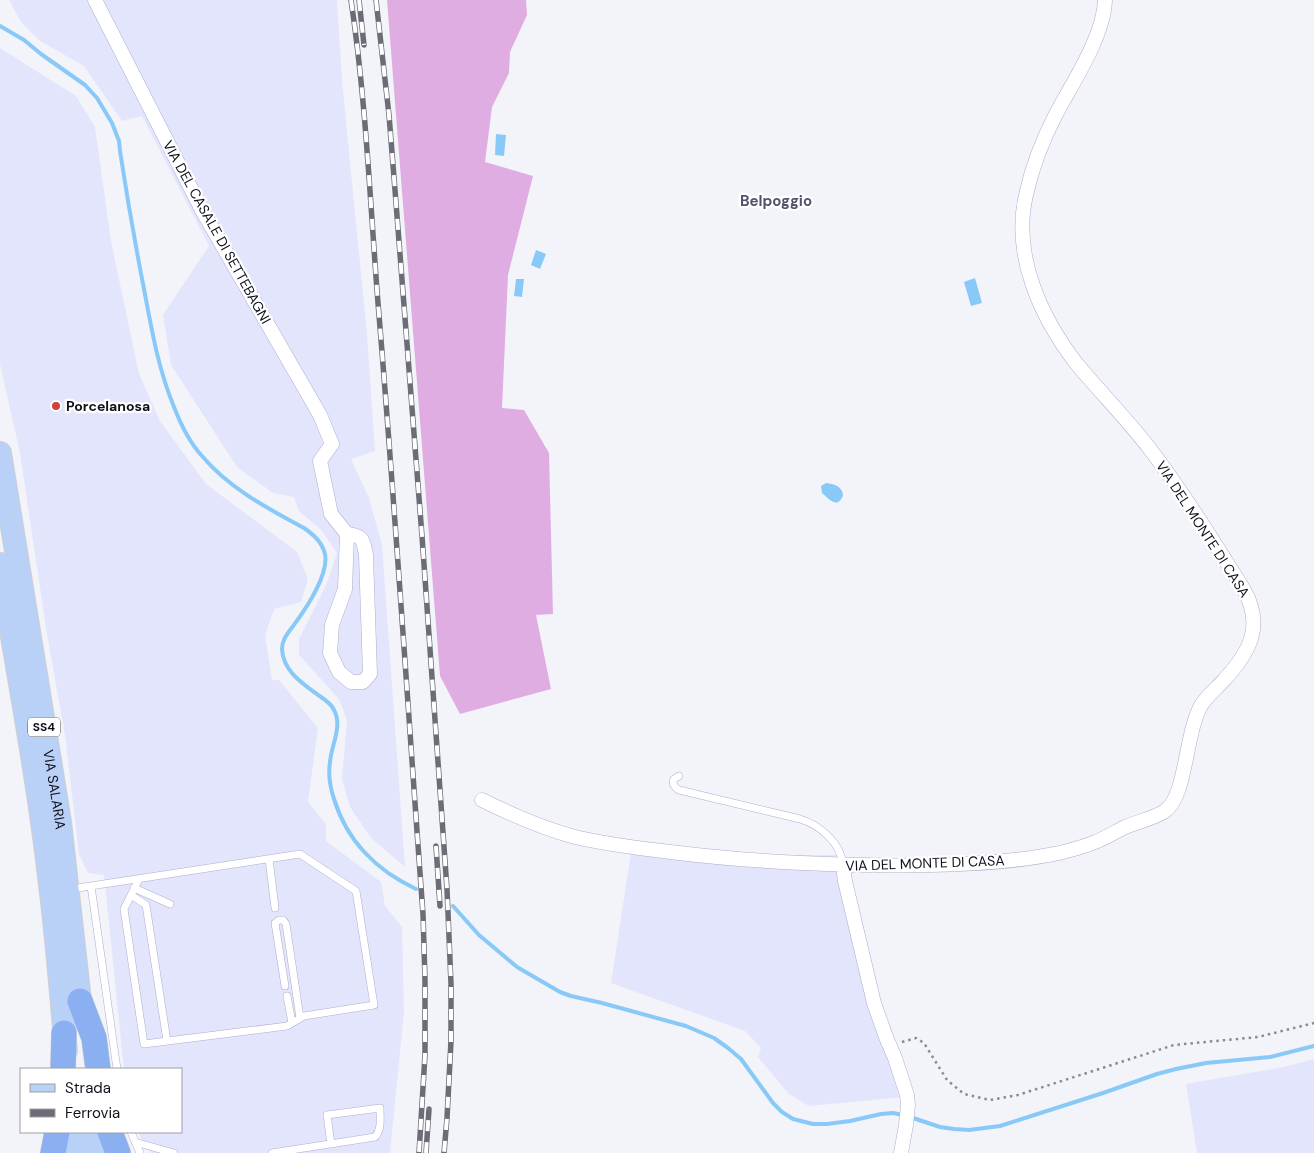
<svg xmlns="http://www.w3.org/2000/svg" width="1314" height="1153" viewBox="0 0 1314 1153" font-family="'DM Sans',sans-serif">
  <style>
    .built { fill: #e3e5fd }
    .forest { fill: #e0ade3 }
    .water { fill: #89c9f7 }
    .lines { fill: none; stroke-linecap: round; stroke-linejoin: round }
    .stream { stroke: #89c9f7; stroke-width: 4 }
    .lane-casing { stroke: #acaecd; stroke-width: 8 }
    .street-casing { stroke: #acaecd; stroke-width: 15 }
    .primary-casing { stroke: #cfcfd1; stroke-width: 24 }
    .highway-casing { stroke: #cfcfd1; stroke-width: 26 }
    .path { stroke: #8a8a93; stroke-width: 2.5; stroke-dasharray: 2.5 4; stroke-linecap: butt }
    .lane { stroke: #fff; stroke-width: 7 }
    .street { stroke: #fff; stroke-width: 14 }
    .primary { stroke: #b9d0f7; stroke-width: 22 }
    .highway { stroke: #8bb0f2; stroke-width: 25 }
    .rail-casing { stroke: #6c6c76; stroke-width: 5.5 }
    .rail { stroke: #fff; stroke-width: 4; stroke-dasharray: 11; stroke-linecap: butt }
    .poi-dot { fill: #d0423a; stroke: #fff; stroke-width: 2 }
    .labels { text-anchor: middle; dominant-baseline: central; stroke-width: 4.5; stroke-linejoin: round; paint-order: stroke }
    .shield { fill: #fff; stroke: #57585f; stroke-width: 1 }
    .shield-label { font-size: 12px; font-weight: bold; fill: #0f101b }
    .street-label { font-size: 14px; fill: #0f101b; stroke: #fff }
    .poi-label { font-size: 14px; font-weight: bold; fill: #0f101b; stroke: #fff; text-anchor: start }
    .neighbourhood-label { font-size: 15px; font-weight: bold; fill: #51526e; stroke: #fff }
  </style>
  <rect width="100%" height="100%" fill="#f3f3fa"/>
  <!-- built -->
  <path class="built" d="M9,0H337L342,81L367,334L375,451L351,459L369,498L382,545L405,867L371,838L350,807L342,779L347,720L339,699L299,655V639L326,585L337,553L322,531L299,511L294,497L273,493L237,467L171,365L163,315L209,246L142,116L122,121L84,66L40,41L21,22Z
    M0,48L76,96L95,127L111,241L139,374L160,421L206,484L297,552L308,579L301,602L274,609L265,635L272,680H279L318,728L308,802L326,824V841L381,882L385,906L402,927L404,1012L390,1153H151L140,1137L139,1132H181V1069H124L104,875L88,873L79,854L65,735L46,628L20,453L0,364Z
    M633,840L695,848L774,855H838L904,1097L809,1106L789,1094L758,1057L761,1048L745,1031L611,983Z
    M1314,1059V1153H1197L1186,1084L1284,1067Z"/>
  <!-- forest -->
  <path class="forest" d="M387,0H526L527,15L510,52L509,73L492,107L485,162L533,176L508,275L502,408L524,410L549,453L553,614L536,615L551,689L460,714L440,676Z"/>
  <!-- water -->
  <path class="water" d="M496,134L506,135L504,156L495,155Z
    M536,250L546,254L540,269L531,265Z
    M975,278L982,303L971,306L964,282Z
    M516,279H524L522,297L514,296Z
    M826,483C834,484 842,486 843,495C838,510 829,499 822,493L821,486Z"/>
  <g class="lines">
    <!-- stream -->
    <path class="stream" d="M0,26L24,40L41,54L85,85L97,98L112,123L119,141L120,151C127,197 135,243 144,289C152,331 158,368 174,407C181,425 189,442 202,456C230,489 267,508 304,528C314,535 322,542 325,554C329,574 307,607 296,622C290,631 282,638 282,649C283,671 302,683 318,695C324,699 331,703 334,710C343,726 331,746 330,762C328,775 330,787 334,799C347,841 377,871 416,889
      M453,906L479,935L517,967L560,992L571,996L602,1003L686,1026L714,1038L728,1048L741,1059L773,1103L782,1112L793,1119L813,1124H827L850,1121L881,1114L893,1113L903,1115
      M910,1117L940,1127L954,1129L969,1130L1000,1126L1103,1093L1157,1074L1176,1069L1206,1063L1270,1057L1314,1046"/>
    <!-- lane casing -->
    <g class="lane-casing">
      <path id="lane" d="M679,776L674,779C672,784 674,787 679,790L800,819C820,825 841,843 843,865
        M269,859L275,908
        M91,886L117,1069
        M134,888L170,904
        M71,889L300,854L356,891L374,1005L304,1016L287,1026L144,1044L124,909L139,879
        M131,895L146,905L167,1041
        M285,986L275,923L279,920H283L286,924L300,1018
        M287,996L292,1023
        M131,1132L140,1153
        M135,1142L174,1153
        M272,1153L375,1137C382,1129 380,1118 380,1108L327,1115L331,1144"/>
    </g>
    <!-- street casing -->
    <g class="street-casing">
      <path id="street" d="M95,0L203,212L320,415L332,444L320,461L331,514L347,534C364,536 363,540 366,555L370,674L363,682H351L339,672L330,653L332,625L345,589L347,534
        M482,800C512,815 542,828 575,837C609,845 644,849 679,853C720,858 761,861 802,863C845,865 888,866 931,865C973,864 1017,862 1059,853C1071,850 1084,847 1095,842C1106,838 1115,832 1125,827C1137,822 1155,818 1165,811C1187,796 1185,731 1202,704C1208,695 1217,688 1224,680C1250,652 1264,626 1244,590C1214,542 1184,494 1150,449C1127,419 1100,392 1076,363C1040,316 1012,254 1026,195C1032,167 1043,139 1056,114C1073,82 1104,36 1105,0
        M843,865L845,881L874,1003L886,1037L895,1058L907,1095L908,1105L906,1125L901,1153"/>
    </g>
    <!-- primary casing -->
    <g class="primary-casing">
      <g id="primary">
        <path id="s1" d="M0,453L60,822L82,1018"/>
        <path d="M0,564C17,671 38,777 50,885C57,940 61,995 66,1051"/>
        <path d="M72,1132L74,1153"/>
        <path d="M91,1132L93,1153"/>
      </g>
    </g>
    <!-- highway casing -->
    <g class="highway-casing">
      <path id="highway" d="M80,1001L94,1038L98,1069
        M63,1069L64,1033
        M110,1132L118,1153
        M53,1153L57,1132"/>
    </g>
    <!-- path -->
    <path class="path" d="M902,1042L916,1038L924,1043L947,1080L964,1094L990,1100L1018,1095L1174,1045L1258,1037L1314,1023"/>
    <!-- lane -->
    <use href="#lane" class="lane"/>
    <!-- street -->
    <use href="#street" class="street"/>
    <!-- primary -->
    <use href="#primary" class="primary"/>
    <!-- highway -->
    <use href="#highway" class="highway"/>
    <!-- rail casing -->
    <g class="rail-casing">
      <path id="rail" d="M351,0C366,100 370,202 378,303C395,506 408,710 423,914L425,980V1055L419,1153
        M359,0L364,45
        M376,0L389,115L395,190L422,536L447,889L451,984V1041L447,1118L444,1153
        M436,846L440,906
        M426,1153L429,1109"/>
    </g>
    <!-- rail -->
    <use href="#rail" class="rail"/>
  </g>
  <!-- markers -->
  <circle class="poi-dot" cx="56" cy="406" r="5"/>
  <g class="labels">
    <!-- shield labels -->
    <rect class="shield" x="28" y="717.5" width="32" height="19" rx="4"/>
    <g class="shield-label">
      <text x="44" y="727">SS4</text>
    </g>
    <!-- street labels -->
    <g class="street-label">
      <text transform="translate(217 232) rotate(61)">VIA DEL CASALE DI SETTEBAGNI</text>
      <text transform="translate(1203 529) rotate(57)">VIA DEL MONTE DI CASA</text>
      <text stroke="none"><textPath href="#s1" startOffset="341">VIA SALARIA</textPath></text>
      <text transform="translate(925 863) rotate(-2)">VIA DEL MONTE DI CASA</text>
    </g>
    <!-- poi labels -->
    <g class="poi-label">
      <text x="66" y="406">Porcelanosa</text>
    </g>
    <!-- neighbourhood labels -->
    <g class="neighbourhood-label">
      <text x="776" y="201">Belpoggio</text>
    </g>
  </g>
  <!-- legend -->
  <rect x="20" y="1068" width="162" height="65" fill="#ffffff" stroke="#9f9fa4"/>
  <rect x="30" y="1084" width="25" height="8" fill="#b9d0f7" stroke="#9f9fa4"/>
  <text x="65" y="1093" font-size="15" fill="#0f101b">Strada</text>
  <rect x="30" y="1109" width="25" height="8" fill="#6c6c76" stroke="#9f9fa4"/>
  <text x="65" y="1118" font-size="15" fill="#0f101b">Ferrovia</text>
</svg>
